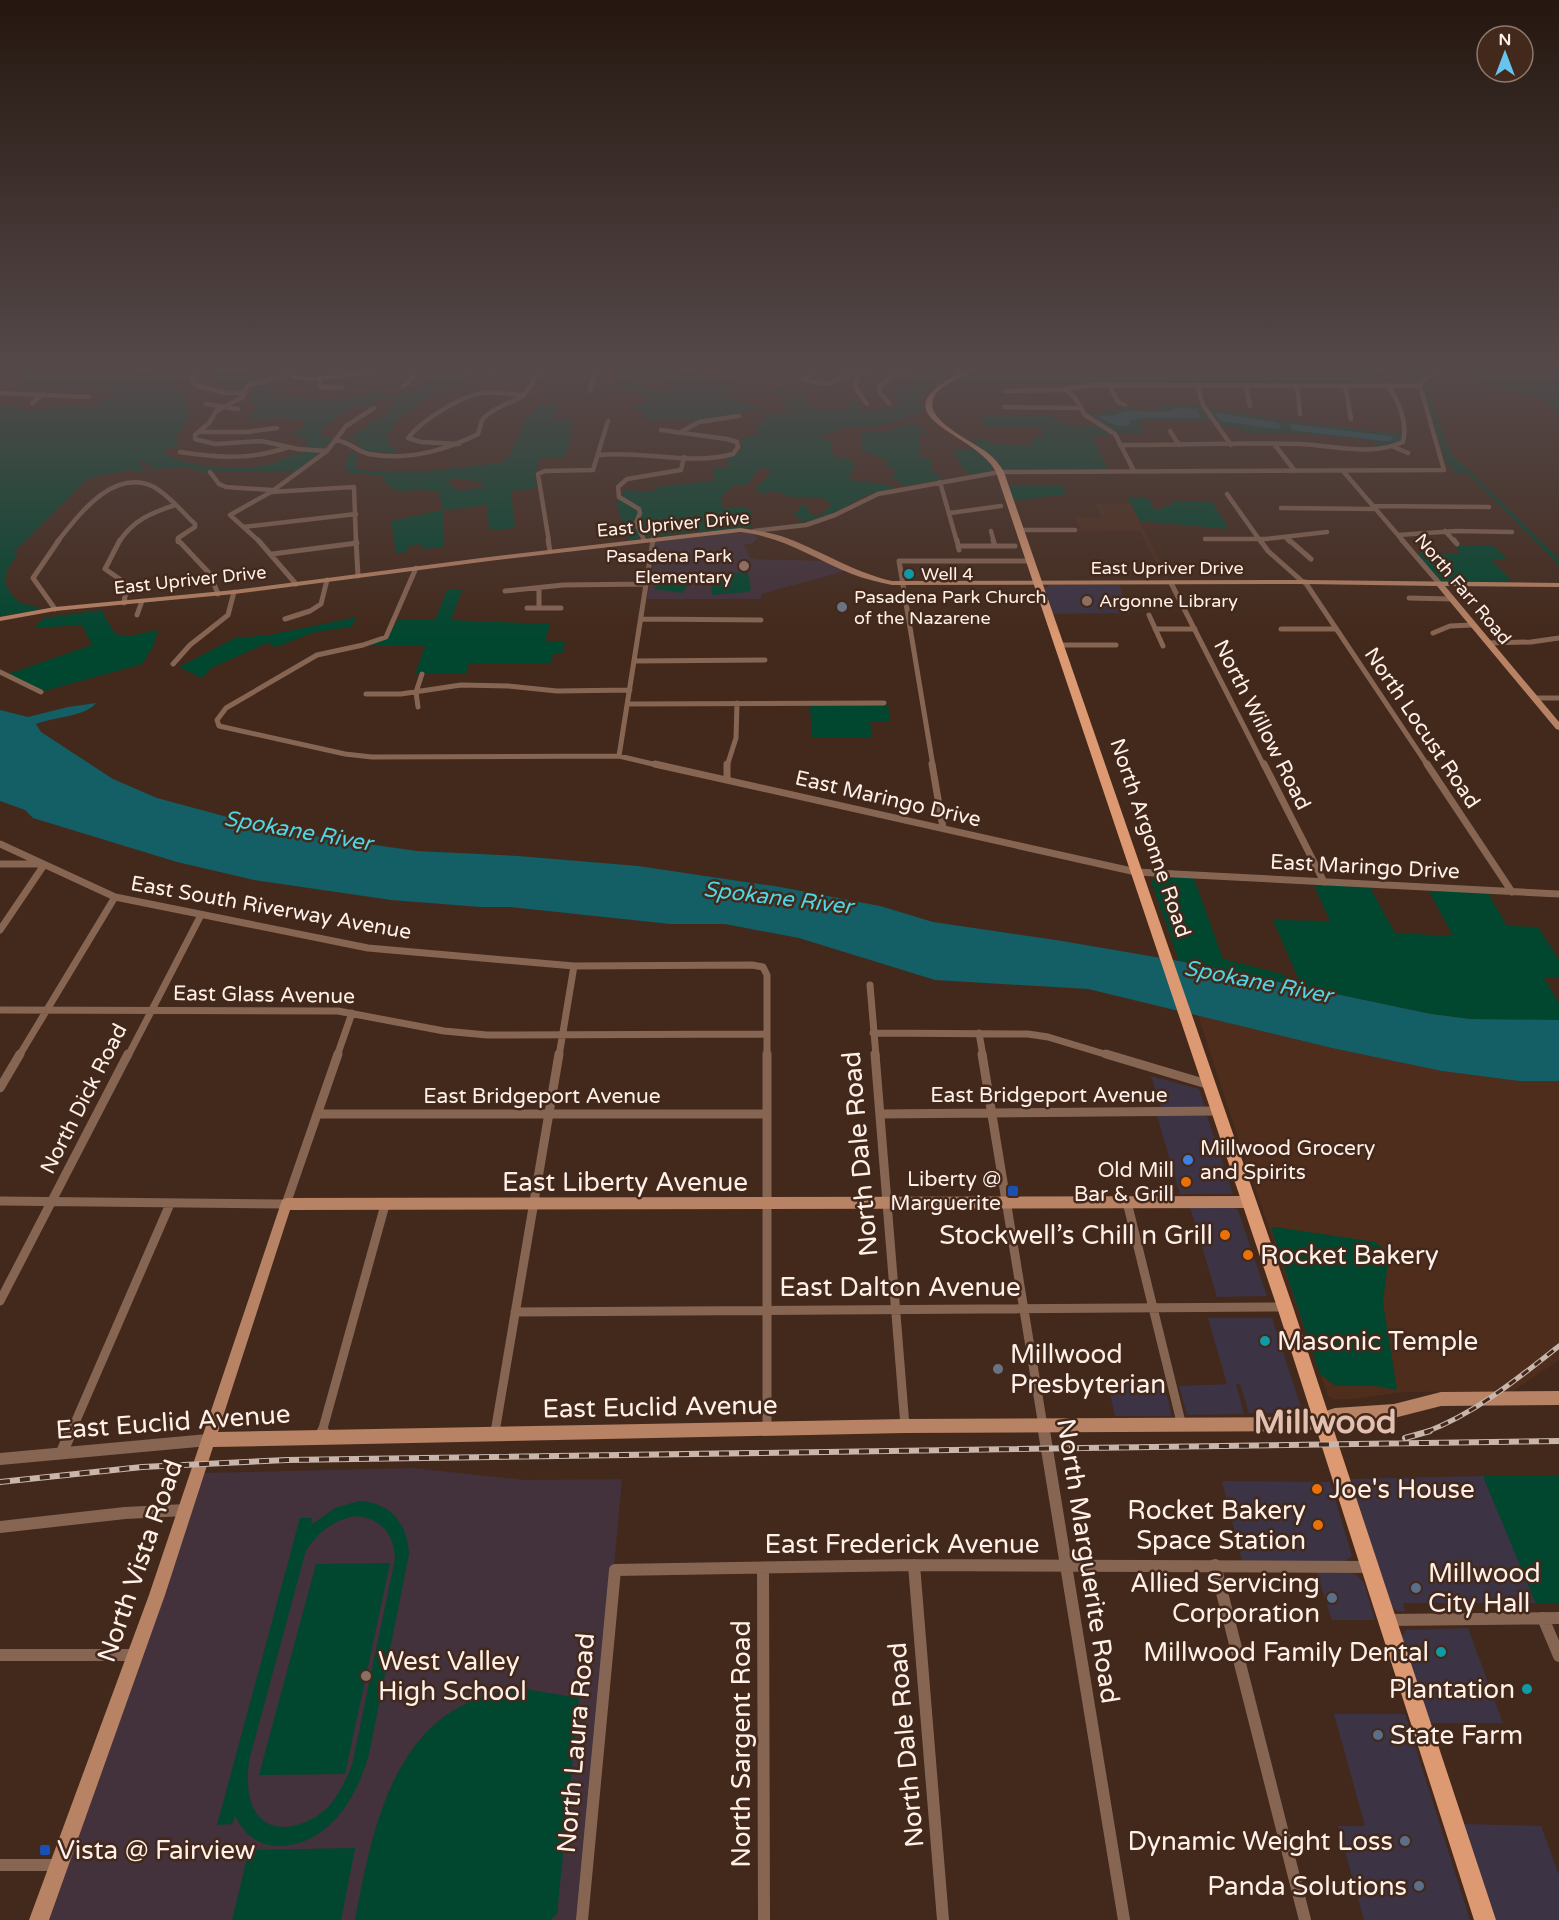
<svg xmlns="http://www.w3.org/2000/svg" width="1559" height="1920" viewBox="0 0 1559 1920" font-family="'Varela Round',sans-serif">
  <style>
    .commercial { fill: #3c3344 }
    .built { fill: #4e2d1c }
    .education { fill: #43313b }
    .green { fill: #014730; fill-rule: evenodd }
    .water { fill: #145e65 }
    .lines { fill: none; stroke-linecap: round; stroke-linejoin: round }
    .street-far4 { stroke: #876553; stroke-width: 4.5 }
    .street-far3 { stroke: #876553; stroke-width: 5 }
    .street-far2 { stroke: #876553; stroke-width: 7 }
    .street-far1 { stroke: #876553; stroke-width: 9 }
    .street { stroke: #876553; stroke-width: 12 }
    .secondary { fill: #b88264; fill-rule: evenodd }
    .primary { fill: #dd9972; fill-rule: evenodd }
    .rail-far1-casing { stroke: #c8b6ad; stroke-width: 5 }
    .rail-casing { stroke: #c8b6ad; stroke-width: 6 }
    .rail-far1 { stroke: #43291b; stroke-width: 3; stroke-dasharray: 8; stroke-linecap: butt }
    .rail { stroke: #43291b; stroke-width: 4; stroke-dasharray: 10; stroke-linecap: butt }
    .education-dot { fill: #8d6e63; stroke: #43291b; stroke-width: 2 }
    .culture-dot { fill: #0f9aa8; stroke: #43291b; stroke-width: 2 }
    .worship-dot { fill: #6b7280; stroke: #43291b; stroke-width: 2 }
    .shop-dot { fill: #3f7fe0; stroke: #43291b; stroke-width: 2 }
    .food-dot { fill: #e8710a; stroke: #43291b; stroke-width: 2 }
    .transit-dot { fill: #1a4fb4; stroke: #43291b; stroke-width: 2 }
    .service-dot { fill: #5c6f8a; stroke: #43291b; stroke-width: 2 }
    .labels { text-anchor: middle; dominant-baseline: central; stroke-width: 5; stroke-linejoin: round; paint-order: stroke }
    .far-street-label { font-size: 18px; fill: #fff0e9; stroke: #43291b }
    .far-poi-label { font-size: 18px; fill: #fff0e9; stroke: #43291b; text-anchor: start }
    .street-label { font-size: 21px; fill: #fff0e9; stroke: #43291b }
    .poi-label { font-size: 21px; fill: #fff0e9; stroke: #43291b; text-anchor: end }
    .water-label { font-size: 22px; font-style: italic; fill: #4fd6e3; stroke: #43291b }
    .near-street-label { font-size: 26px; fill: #fff0e9; stroke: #43291b }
    .near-poi-label { font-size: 26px; fill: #fff0e9; stroke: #43291b; text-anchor: start }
    .near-district-label { font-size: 33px; font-weight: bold; fill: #e3c0af; stroke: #43291b }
  </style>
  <rect width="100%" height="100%" fill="#43291b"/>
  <!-- commercial -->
  <path class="commercial" d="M1049,585H1119L1130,613L1051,614L1045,588Z
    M1151,1076L1199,1089L1205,1107L1161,1108Z
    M1157,1116H1207L1233,1194H1180Z
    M1190,1207H1234L1238,1210L1267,1296L1217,1297Z
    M1208,1318H1272L1303,1413H1249L1240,1384H1236L1244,1414L1187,1415L1179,1386L1231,1384H1227Z
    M1163,1380L1172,1416H1115L1107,1381Z
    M1483,1476L1536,1603H1403L1405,1612L1395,1610L1389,1603L1351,1479Z
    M1222,1481L1330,1482L1352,1556L1345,1561H1242Z
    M1316,1571L1348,1572L1357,1575L1364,1583L1375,1620H1332Z
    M1468,1628L1503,1723H1430L1402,1636L1406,1630Z
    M1334,1714H1405L1470,1920H1364L1338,1826H1365Z
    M1463,1824L1541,1826L1559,1875V1920H1495Z"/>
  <!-- built -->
  <path class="built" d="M1095,504H1131L1170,581L1165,580L1140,531L1024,532L1080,528L1075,516L1101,518Z
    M1198,1015L1332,1048L1519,1081H1559V1360L1513,1391L1405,1392L1353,1399H1333L1328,1396L1244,1156Z"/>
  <!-- education -->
  <path class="education" d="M729,533H752L758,539L755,540L753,543L744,545L750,557L756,559L823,561L845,571L761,594V599H647L656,547L655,540Z
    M414,1468L525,1480L622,1479L582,1920H39L197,1473Z"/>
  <!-- green -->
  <path class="green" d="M11,369H134L135,371L175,377L179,383L176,390L186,397L188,421C182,428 173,435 178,445L162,451C181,469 246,471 271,464C285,460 305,445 319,454L295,472H206L184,467L155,469L140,459V465L148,472L129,470L88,478L12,554H18L7,570L5,583C17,604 16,602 38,607L37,610L0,616V403L29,411L59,405L92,407L117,393C93,383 66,389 40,388C32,388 25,386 16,386L26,380L19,379L30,372Z
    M621,369H677L701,375L702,380L733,381L736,383L725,394L739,402L767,411L736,413L693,422L686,419H643L644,411L631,410L648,400L646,396L627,390L613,391ZM644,376L677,387C660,398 646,390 633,377Z
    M932,369H946L957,372C942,380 913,391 924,413H910L906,419L872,428H842L820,436L832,442L831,451L837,455L833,457L838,459L843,457L855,463L849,480L891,485L895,488L867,495L825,517L792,525L791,524L805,520L792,514L799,511V506H806L809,514L821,516L831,504C820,493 806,499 793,497C786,496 781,491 774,491C766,491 768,495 758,492V486L770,475V471L764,468L758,469L748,484L733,486L720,497L724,500L720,506L722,507L747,508L751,512L752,528L681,533L628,540L616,502L625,490L650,492L660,486L713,481V468L729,467L726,457L738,453L742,446L741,440L758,434L755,426L762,424L766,414L802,413L785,409L786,395H773V390L787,389L786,393L788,394H806V406C818,410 838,411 850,407L849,402H858L863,411L902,406L897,402L893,394L895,387L921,376Z
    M981,369H1022L1017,375L1050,374L1052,369H1436L1422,377L1367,375L1374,383H952Z
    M1456,369H1559V415L1543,398L1516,394L1481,383L1472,376Z
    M219,371L253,375L260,380C241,385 235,387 214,382L215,375Z
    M460,373L464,375L458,378L466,382C434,391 405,408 386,435L390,446L396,449L394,453L366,451L355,440L347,439C361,433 372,417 386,417L390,410L384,409L392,406L395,399L376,400L371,407L355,405L323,428L320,438H333L323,449H304L310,440L292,435L293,432L304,427V421L285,418L255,419L248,416L253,410L261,405L251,402L250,392L253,387L265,383L275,390V395L333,400L385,391L384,395L395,397L430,382L433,375Z
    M1428,379L1432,382L1429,386V394L1451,455L1472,473L1559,559V565L1467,473H1452L1456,469L1447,464L1425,396L1423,384Z
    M541,404L559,405L552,419H574L569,433L572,434L564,458H540L535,473L537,488L511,491L515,528L489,530L487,505L444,510V547L422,549V544L407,546V552L396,553L391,521L443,510L439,492C433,491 426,490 420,490C401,489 394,497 382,476L345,472L348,454L358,452L355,467L369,472L427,471L501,463L510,456L525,419ZM455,478L484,483V487L459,491L447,483Z
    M1156,404L1201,406L1211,422L1152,420L1139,423L1145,434H1117L1110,428L1086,414H1103L1101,409L1117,410L1122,407L1158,410Z
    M1208,410C1231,410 1254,416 1277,419C1318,425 1360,429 1401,434L1402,437L1398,442L1380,447L1369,440L1306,434H1245L1240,427H1220Z
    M981,416H1053L1064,425H1098L1112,436H1092L1108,470H1003L996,459L970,440H989L991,444L1034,445L1031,437L1044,436L1041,428L985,427Z
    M915,423L928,433H918L921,458H930L933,473H936L941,480L905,486L890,476L898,472L886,466L885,464L888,461L866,452L861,447V437L863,431L881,433Z
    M953,449H975L989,463L993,471L972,475L963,470Z
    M1008,485H1063L1066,494L1013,501Z
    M1128,498H1148L1154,509H1164L1162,505H1172L1171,501L1212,502L1229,529L1140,521Z
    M1454,545H1493L1508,560H1492L1512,582L1439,581L1416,554H1461Z
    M748,572L751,590L748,592L712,595L711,587L716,579L731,573Z
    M684,573L685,580L690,583L682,593L654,589L658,583L654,581L656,575Z
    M447,590H462L451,620L550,624L545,642H565L562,653L553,654L550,664H469L466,674H415L425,646H365L387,638L398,620H435Z
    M101,610L115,634L129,636L158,630L153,647L142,664L44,691L8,674L92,645L82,625L34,628L44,618Z
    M357,617L351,627L315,632L276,647L267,643L211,668L202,678L179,667L235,638L269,635Z
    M810,705H888L890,722H870L872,737H812Z
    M1155,876H1193L1223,959L1282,974L1301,985L1273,920L1330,921L1313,883L1369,886L1395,933L1453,936L1428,889L1488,893L1507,926L1538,927L1559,960V978H1544L1559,1003V1020L1470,1019L1431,1014L1179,961L1151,881Z
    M1275,1227L1375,1242L1386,1251L1388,1261L1383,1302L1397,1390L1376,1386H1336L1320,1374L1271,1228Z
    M1559,1475V1603L1536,1604L1483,1476Z
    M359,1501C390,1502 408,1524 409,1554L369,1754C357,1797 329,1846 278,1846C257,1846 244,1833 235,1816L232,1824L217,1825L300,1518H312L311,1525L335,1508ZM355,1516C381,1518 394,1533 395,1559L352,1765C346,1780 339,1794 329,1806C321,1815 308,1822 297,1825C251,1837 243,1791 250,1757L306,1550C319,1532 333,1520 355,1516Z
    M390,1563L345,1774L259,1775L316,1564Z
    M524,1689L579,1698L557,1914L551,1920H355C374,1818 399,1697 524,1689Z
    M355,1848L341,1920H232L249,1850Z"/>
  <!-- water -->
  <path class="water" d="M1177,408L1196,409L1202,418H1141L1130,421L1129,426H1117L1097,416L1115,415L1124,411L1168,412Z
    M1221,413L1278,423L1281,426L1279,429C1259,428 1241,423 1221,421L1215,414Z
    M1293,424L1390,436L1394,437L1390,441H1384L1291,430L1290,425Z
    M96,703C85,717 53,717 36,724L41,732L113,779L157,798L261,826L332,839L417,851L518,856L638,866L780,887L880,906L933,922L1056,940L1179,961L1431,1014L1470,1019L1559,1020V1081H1519L1442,1071L1332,1048L1088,989L935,980L799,938L725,924H670L510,907H480L391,900L254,880L177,862L33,818L25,810L0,801V710L28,717L68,707Z"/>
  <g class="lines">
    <!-- street-far4 -->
    <path class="street-far4" d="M485,369L492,372
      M723,369L749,370
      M815,369L804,380L828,384L851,374L883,369
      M955,369L967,372
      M199,371L192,379L197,386L226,393H245
      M466,372L477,369
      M859,373L855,387L867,404
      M289,374L247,386L243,397L216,411L209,423L195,435V439L215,444L261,441L298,449L327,451
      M321,378L319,385L321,387L342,388
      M1109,385L1118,402L1125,405
      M1197,385L1203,405L1231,445
      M1294,385L1298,391L1300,414
      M1342,385L1346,390L1351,419
      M1246,386L1250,406
      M403,387L413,377L408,369
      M1065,389L1075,398L1085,415L1115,434L1134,471
      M590,390L597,369
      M1005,391L1057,390L1092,385L1420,386
      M0,393L89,397
      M32,403L43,394
      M889,403L880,393L879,386L893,376L907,373L910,369
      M206,404L238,409
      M1004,407L1080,408
      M1170,431L1179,445
      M198,432H247L277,428
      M679,433L699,422L739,416
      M335,440C350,442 356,451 369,454C407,461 444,451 478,434L482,420L487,415C516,394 523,408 539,369
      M459,444L421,442L408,438C421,421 459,397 481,393C495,391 510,394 524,396
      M1274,444L1295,471
      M1120,445C1180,445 1239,442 1299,444C1334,445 1370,457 1403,442C1408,423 1398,399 1387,384
      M1394,447L1408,453
      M180,452C219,458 251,460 289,447
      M599,455C643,450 690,466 733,454L738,447L737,442L727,439L661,430
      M1343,471L1404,542
      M210,472L219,484L226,487L273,490
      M940,482L957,542
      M271,492L354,487L356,542
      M1227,494L1261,542
      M1373,506L1489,507
      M1281,508L1376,509
      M950,513L1001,506
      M243,527L356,514
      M1019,530H1075
      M754,531L806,525L835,515L878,494L1000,472L1444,470L1420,386L1423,380L1442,369
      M991,531L994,542
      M1445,531L1455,542
      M1398,535L1456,531L1512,532
      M1205,539H1266L1327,532
      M1287,539L1290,542
      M644,540L636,523L640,513L639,509L619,497L618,487L627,479L681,470L684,457
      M57,542C79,515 113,467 154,487C170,496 182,512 195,524V527L178,538V542
      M119,542C133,520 151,513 175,505
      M260,542L230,515L271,492L327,451L346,426L374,408
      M549,542L538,474L545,471L593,470L608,421
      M653,542V539"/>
    <!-- street-far3 -->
    <path class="street-far3" d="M120,540L105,569L127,584L124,603
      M178,540L210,574L218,594
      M258,540L296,584
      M356,540L358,576
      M548,540L550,551
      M957,540L959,550
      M993,540L995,546
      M1260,540L1268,551L1303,582
      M1289,540L1311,559
      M1402,540L1439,583
      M1454,540L1457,544
      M958,546H1015
      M272,554L357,543
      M416,568L386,637L363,645L317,655L226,708L217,720L219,726L345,754L372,757L619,756L661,766
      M1305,582L1428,766
      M1171,583L1264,766
      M539,588V608
      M505,591L563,585L647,584
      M1409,598L1452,599
      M527,608H561
      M55,609L33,578L59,540
      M137,615L142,601
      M1149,615L1163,646
      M285,619L310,611L321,604L327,580
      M641,619L761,620
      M1155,629H1195
      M1281,629H1336
      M1433,633L1450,626L1473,625
      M1488,643L1531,642L1559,638
      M1058,645H1116
      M635,661L765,660
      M173,664L190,645L228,615L234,592
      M0,672L41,692
      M366,694H401L461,685L508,686L557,691L630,690
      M1535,698H1559
      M628,704L884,703
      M418,707L416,692L422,674
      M619,756L653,540
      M727,766L736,738L737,703
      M933,766L899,561H1030"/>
    <!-- street-far2 -->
    <path class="street-far2" d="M655,764L1136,872L1559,894
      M727,764V779
      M932,764L943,828
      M1264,764L1324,882
      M1427,764L1512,892
      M0,844L115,897L368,948L574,966L752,965L763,967L767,975V1056
      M0,864H37
      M0,930L44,865
      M870,985L876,1056
      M0,1010L338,1011L444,1031L487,1035L767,1034
      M873,1033L1028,1034L1048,1037L1111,1056
      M979,1033L983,1056
      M19,1056L115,897
      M128,1056L201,915
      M337,1056L352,1013
      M559,1056L574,966"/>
    <!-- street-far1 -->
    <path class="street-far1" d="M767,1054V1428
      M875,1054L905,1426
      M982,1054L1044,1432
      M1106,1054L1210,1085
      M0,1088L20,1054
      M317,1114H767
      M880,1114L1219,1111
      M0,1201L286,1204L338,1054
      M1127,1202L1182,1426
      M0,1301L128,1054
      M515,1312L1285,1307
      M71,1432L170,1204
      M322,1432L385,1205
      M495,1432L559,1054"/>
    <!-- street -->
    <path class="street" d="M1044,1431L1124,1920
      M495,1434L496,1431
      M321,1437L323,1431
      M62,1452L71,1431
      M0,1459L208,1440
      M0,1527L125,1513L186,1510
      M914,1565L943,1920
      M1215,1565L1305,1920
      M763,1568L764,1920
      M1543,1618L1559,1656
      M1388,1620L1559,1618
      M0,1655H135
      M0,1865H58
      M582,1920L615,1570L914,1565L1369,1567"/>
    <!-- secondary -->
    <path class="secondary" d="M280,369H285L295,376L310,377L395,369H410L310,381L292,378Z
      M740,528C754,530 767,532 781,536C819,549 852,572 892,581L1305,580L1559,583V587L1445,586L1559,722V730L1556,729L1437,586L1305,584L892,585C878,582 865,579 852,574C812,558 785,537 740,532L489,561L234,594L55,611L0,621V617L55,607L234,590L489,557Z
      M1249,1196L1253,1198L1255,1202L1253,1206L1249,1208L290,1210L218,1432L905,1419L1307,1417L1335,1408L1394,1404L1441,1392L1559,1391V1405L1441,1406L1394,1418L1335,1422L1307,1431L905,1433L213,1447L165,1595L49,1920H29L149,1595L282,1200L286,1198Z"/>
    <!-- primary -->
    <path class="primary" d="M969,369H976C965,377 950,380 939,390C912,417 973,440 989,454C995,459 1000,465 1004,472L1293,1307L1496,1920H1474L1277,1307L996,472C975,430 866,417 969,369Z"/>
    <!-- rail-far1 casing -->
    <g class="rail-far1-casing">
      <path id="rail-far1" d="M1426,1432C1476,1413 1517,1379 1559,1346"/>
    </g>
    <!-- rail casing -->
    <g class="rail-casing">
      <path id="rail" d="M1405,1438L1430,1431
        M0,1482L142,1467L287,1460L1559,1441"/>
    </g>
    <!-- rail-far1 -->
    <use href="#rail-far1" class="rail-far1"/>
    <!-- rail -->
    <use href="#rail" class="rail"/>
  </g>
  <!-- sky -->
  <linearGradient id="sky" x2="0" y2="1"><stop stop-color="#25170f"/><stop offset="0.58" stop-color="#55494a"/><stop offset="1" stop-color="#55494a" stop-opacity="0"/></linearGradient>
  <rect width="1559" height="637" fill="url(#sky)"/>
  <!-- markers -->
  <g class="education-dot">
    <circle cx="744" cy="566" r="6"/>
    <circle cx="1087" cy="601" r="6"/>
    <circle cx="366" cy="1676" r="6"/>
  </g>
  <g class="culture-dot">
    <circle cx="909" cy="574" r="6"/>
    <circle cx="1265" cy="1341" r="6"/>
    <circle cx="1441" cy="1652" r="6"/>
    <circle cx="1527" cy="1689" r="6"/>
  </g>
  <g class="worship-dot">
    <circle cx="842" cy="607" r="6"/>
    <circle cx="998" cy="1369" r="6"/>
  </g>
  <circle class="shop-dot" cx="1188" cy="1160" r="6"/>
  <g class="food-dot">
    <circle cx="1186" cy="1182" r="6"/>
    <circle cx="1225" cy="1235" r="6"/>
    <circle cx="1248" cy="1255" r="6"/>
    <circle cx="1317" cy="1489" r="6"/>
    <circle cx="1318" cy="1525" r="6"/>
  </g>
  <g class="transit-dot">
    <rect x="1007" y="1185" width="12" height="12" rx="3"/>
    <rect x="39" y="1844" width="12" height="12" rx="3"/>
  </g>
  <g class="service-dot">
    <circle cx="1416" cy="1588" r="6"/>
    <circle cx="1332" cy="1598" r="6"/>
    <circle cx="1378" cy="1735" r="6"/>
    <circle cx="1405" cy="1841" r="6"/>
    <circle cx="1419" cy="1886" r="6"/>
  </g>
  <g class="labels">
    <!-- far-street labels -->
    <g class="far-street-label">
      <text transform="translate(673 524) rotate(-5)">East Upriver Drive</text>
      <text x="1167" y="568">East Upriver Drive</text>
      <text transform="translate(190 580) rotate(-6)">East Upriver Drive</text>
      <text transform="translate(1463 589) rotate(50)">North Farr Road</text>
    </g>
    <!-- far-poi labels -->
    <g class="far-poi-label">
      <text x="732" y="556" text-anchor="end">Pasadena Park<tspan x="732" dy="21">Elementary</tspan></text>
      <text x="921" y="574">Well 4</text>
      <text x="854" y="597">Pasadena Park Church<tspan x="854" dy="21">of the Nazarene</tspan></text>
      <text x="1099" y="601">Argonne Library</text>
    </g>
    <!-- street labels -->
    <g class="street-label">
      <text transform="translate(1262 725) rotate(63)">North Willow Road</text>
      <text transform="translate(1422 728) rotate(56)">North Locust Road</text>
      <text transform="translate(888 799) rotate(13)">East Maringo Drive</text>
      <text transform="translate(1150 838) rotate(71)">North Argonne Road</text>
      <text transform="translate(1365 867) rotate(3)">East Maringo Drive</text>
      <text transform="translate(271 908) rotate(10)">East South Riverway Avenue</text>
      <text transform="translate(264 995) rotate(1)">East Glass Avenue</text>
      <text x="1049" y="1095">East Bridgeport Avenue</text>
      <text x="542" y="1096">East Bridgeport Avenue</text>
      <text transform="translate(84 1099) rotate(-63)">North Dick Road</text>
    </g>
    <!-- poi labels -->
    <g class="poi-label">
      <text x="1200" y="1148" text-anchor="start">Millwood Grocery<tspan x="1200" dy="24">and Spirits</tspan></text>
      <text x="1174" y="1170">Old Mill<tspan x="1174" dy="24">Bar &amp; Grill</tspan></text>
      <text x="1001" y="1179">Liberty @<tspan x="1001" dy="24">Marguerite</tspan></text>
    </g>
    <!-- water labels -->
    <g class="water-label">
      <text transform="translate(298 831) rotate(10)">Spokane River</text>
      <text transform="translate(778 898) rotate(7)">Spokane River</text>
      <text transform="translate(1258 982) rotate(11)">Spokane River</text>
    </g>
    <!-- near-street labels -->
    <g class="near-street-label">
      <text transform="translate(860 1154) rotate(-95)">North Dale Road</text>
      <text x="625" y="1182">East Liberty Avenue</text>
      <text x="900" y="1287">East Dalton Avenue</text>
      <text transform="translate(660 1407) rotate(-1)">East Euclid Avenue</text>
      <text transform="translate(173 1422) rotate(-4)">East Euclid Avenue</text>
      <text x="902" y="1544">East Frederick Avenue</text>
      <text transform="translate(140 1561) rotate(-71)">North Vista Road</text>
      <text transform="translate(1088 1561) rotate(81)">North Marguerite Road</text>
      <text transform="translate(576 1743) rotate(-85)">North Laura Road</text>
      <text transform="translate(741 1744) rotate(-90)">North Sargent Road</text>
      <text transform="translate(906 1745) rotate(-95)">North Dale Road</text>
    </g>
    <!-- near-poi labels -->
    <g class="near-poi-label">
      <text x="1213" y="1235" text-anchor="end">Stockwell’s Chill n Grill</text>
      <text x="1260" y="1255">Rocket Bakery</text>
      <text x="1277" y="1341">Masonic Temple</text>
      <text x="1010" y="1354">Millwood<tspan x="1010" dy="30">Presbyterian</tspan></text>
      <text x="1329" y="1489">Joe's House</text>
      <text x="1306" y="1510" text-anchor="end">Rocket Bakery<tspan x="1306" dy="30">Space Station</tspan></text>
      <text x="1428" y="1573">Millwood<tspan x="1428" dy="30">City Hall</tspan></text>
      <text x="1320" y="1583" text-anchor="end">Allied Servicing<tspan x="1320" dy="30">Corporation</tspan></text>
      <text x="1429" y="1652" text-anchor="end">Millwood Family Dental</text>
      <text x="378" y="1661">West Valley<tspan x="378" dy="30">High School</tspan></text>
      <text x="1515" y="1689" text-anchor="end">Plantation</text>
      <text x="1390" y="1735">State Farm</text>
      <text x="1393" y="1841" text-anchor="end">Dynamic Weight Loss</text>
      <text x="57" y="1850">Vista @ Fairview</text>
      <text x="1407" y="1886" text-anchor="end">Panda Solutions</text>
    </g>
    <!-- near-district labels -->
    <g class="near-district-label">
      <text x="1325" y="1422">Millwood</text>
    </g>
  </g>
  <!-- north arrow -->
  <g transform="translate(1505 54)"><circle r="28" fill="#43291b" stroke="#8e796d" stroke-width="1.5"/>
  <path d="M0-4.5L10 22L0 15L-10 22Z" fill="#66c4ef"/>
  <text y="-9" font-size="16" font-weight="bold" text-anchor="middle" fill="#fff0e9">N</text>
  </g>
</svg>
